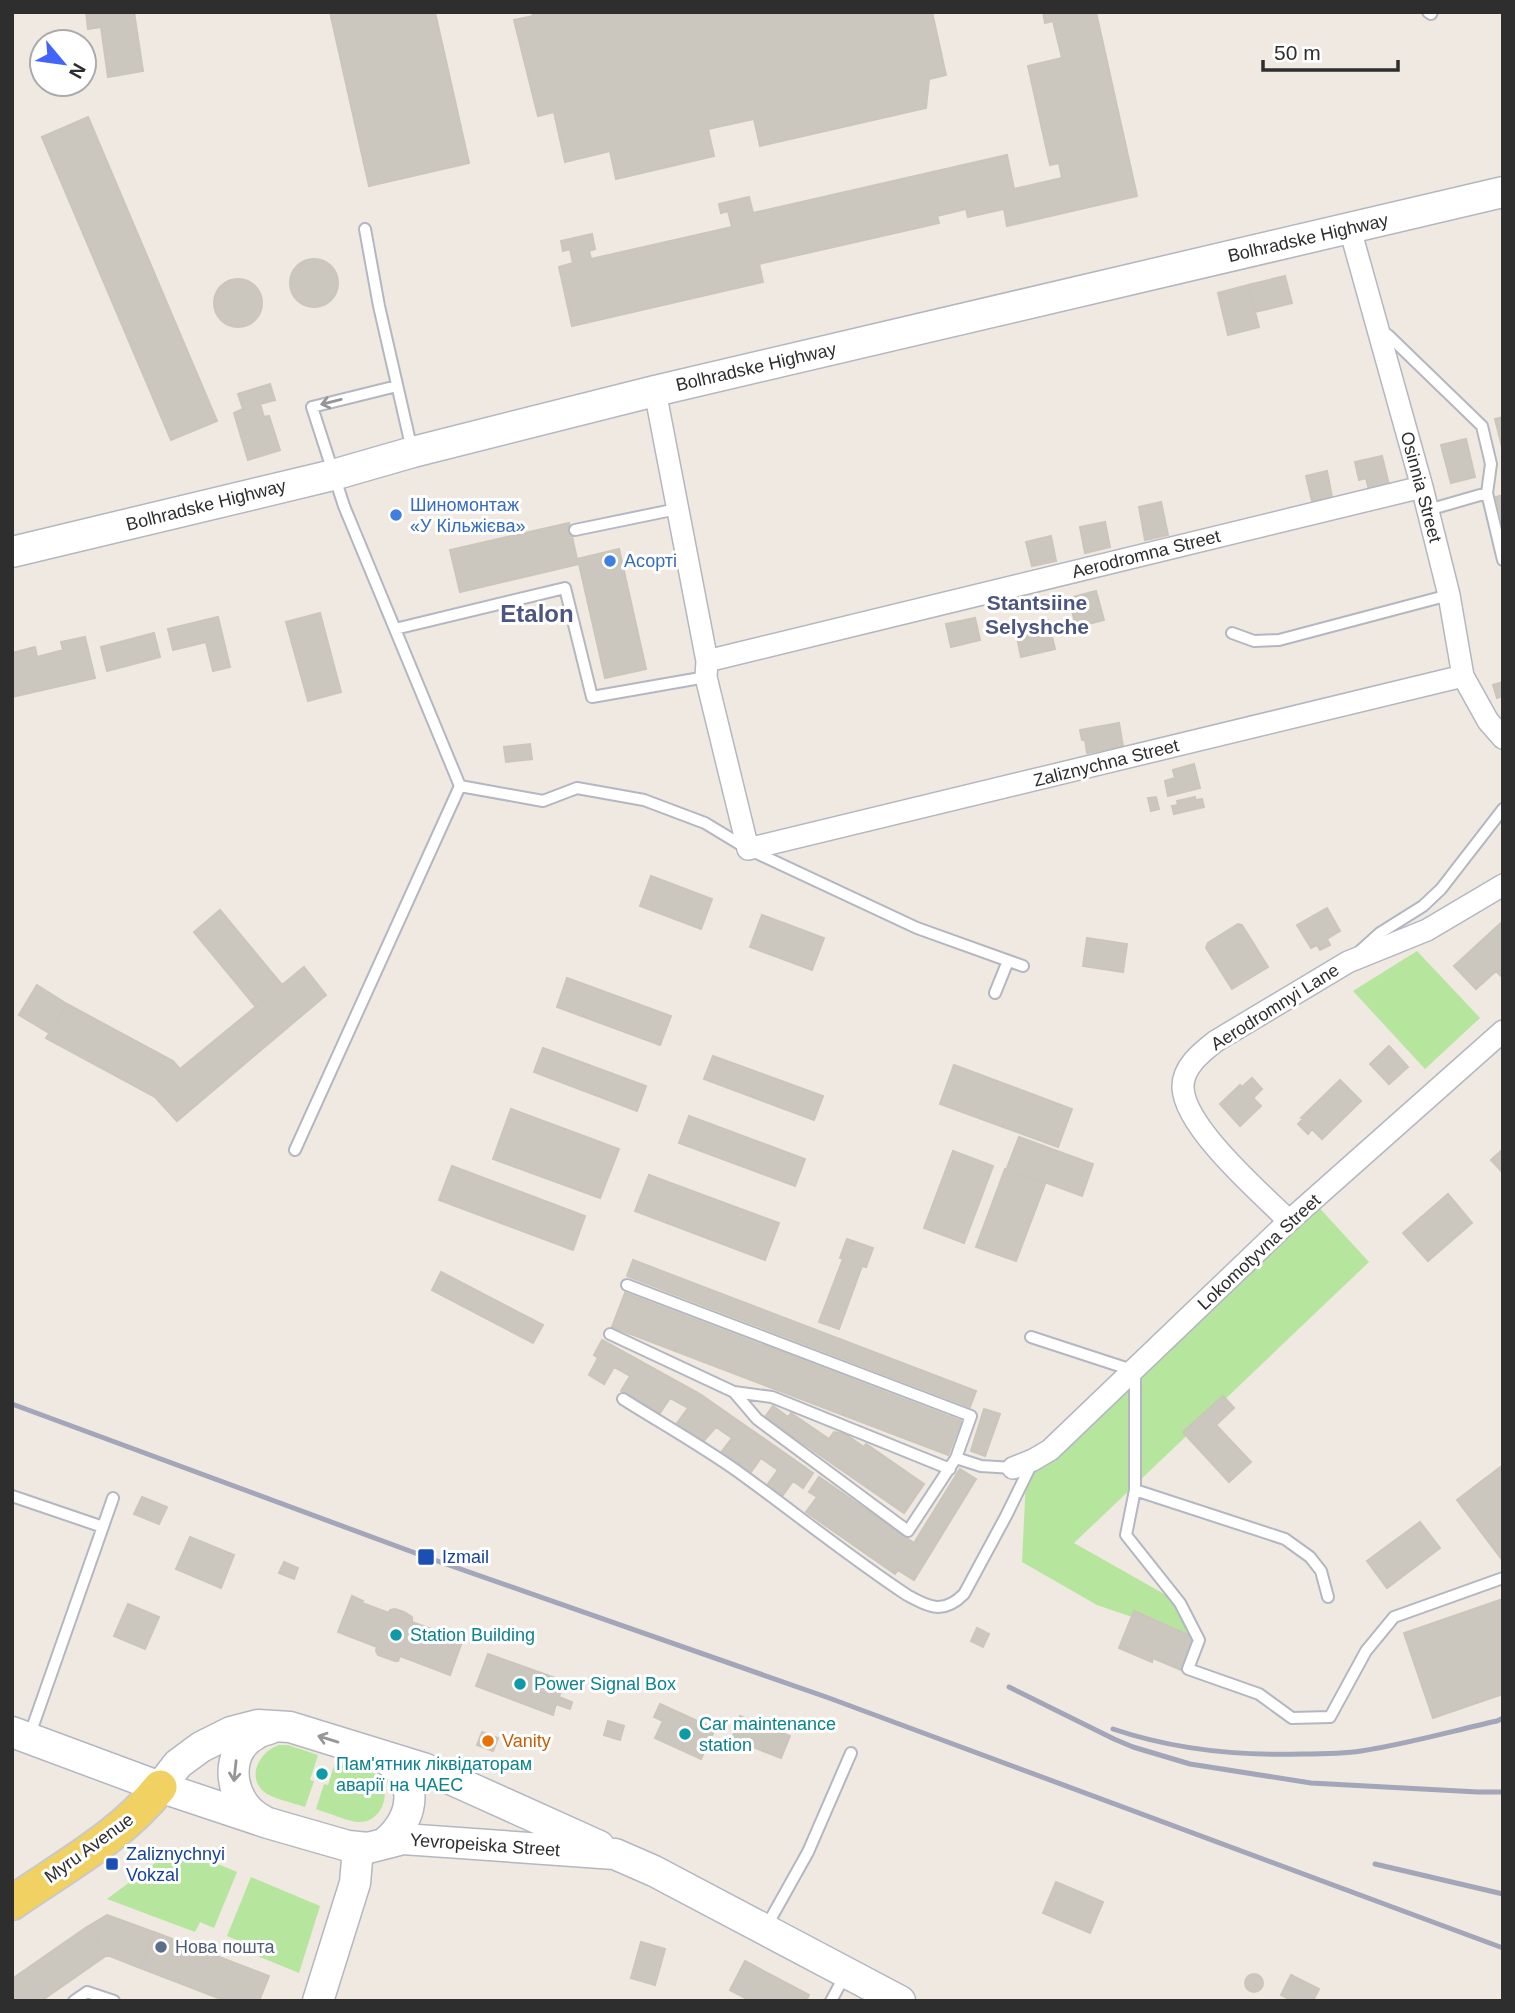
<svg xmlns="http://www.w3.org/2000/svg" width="1515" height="2013" viewBox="0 0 1515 2013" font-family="Arial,sans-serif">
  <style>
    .green { fill: #b6e59e }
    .building { fill: #cbc7bf; stroke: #cbc5ba; stroke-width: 2 }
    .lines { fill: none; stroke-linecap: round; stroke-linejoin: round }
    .lane-casing { stroke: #b4b7c1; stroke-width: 14 }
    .street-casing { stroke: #b4b7c1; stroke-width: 24 }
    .secondary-casing { stroke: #b4b7c1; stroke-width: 33 }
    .primary-casing { stroke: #c9c9c9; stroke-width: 37 }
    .lane { stroke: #fff; stroke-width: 10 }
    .street { stroke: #fff; stroke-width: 21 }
    .secondary { stroke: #fff; stroke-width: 30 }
    .primary { stroke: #f2d163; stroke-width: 33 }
    .rail { stroke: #a3a6b8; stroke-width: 5 }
    .oneway { stroke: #969696 }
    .shop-dot { fill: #3f7fe0; stroke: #fff; stroke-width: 2.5 }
    .transit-dot { fill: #1a4fb4; stroke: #fff; stroke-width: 2.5 }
    .culture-dot { fill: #0f9aa8; stroke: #fff; stroke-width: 2.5 }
    .food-dot { fill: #e8710a; stroke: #fff; stroke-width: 2.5 }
    .service-dot { fill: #5c6f8a; stroke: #fff; stroke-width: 2.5 }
    .labels { text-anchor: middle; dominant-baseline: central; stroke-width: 6; stroke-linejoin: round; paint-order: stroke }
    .street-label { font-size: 18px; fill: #2e2e2e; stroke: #fff }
    .shop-label { font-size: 18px; fill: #366cbe; stroke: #fff; text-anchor: start }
    .transit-label { font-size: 18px; fill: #164399; stroke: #fff; text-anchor: start }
    .culture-label { font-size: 18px; fill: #0d838f; stroke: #fff; text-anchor: start }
    .food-label { font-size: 18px; fill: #c56008; stroke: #fff; text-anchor: start }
    .service-label { font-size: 18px; fill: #4e5e75; stroke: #fff; text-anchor: start }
    .quarter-label { font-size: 21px; font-weight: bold; fill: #4d5680; stroke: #fff }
    .district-label { font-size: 24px; font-weight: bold; fill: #4d5680; stroke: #fff }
  </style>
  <rect width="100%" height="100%" fill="#efe9e1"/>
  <!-- green -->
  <path class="green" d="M1417,951L1480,1018L1425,1069L1353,991Z
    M1313,1201L1369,1262L1074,1543L1180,1603L1199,1640L1097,1605L1022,1562L1026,1479L1135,1371Z
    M279,1745H288L318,1755L310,1780L314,1781L305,1807C294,1803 278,1800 267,1794C245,1780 258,1752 279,1745Z
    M336,1760C349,1764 366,1766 376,1775C394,1791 382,1824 357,1822C344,1820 329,1813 316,1809L324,1784L328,1785Z
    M177,1847L237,1872L214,1928L200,1922L195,1932L107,1899Z
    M251,1877L320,1906L299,1973L241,1949L243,1943L227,1936Z"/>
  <!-- building -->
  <path class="building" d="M86,12H134L143,71L108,77L101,27L88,29Z
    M330,12H435L469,163L369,186Z
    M532,12H932L946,75L929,79L926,108L760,146L754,119L708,129L714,156L616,179L610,151L565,162L554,112L538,116L514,20L533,16Z
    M1043,12H1096L1137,196L1007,226L1004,209L968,217L966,209L937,216L939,223L759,264L763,282L572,326L559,267L573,263L570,249L563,251L561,241L592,234L595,249L589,251L591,259L732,227L728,211L721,213L719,204L749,197L753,213L1007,155L1014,189L1062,178L1059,163L1050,165L1028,66L1062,58L1053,21L1045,23Z
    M88,117L217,421L171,440L42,137Z
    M290 283a24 24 0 1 1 48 0a24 24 0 1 1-48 0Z
    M1285,276L1292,303L1255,312L1248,285Z
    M214 303a24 24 0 1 1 48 0a24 24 0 1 1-48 0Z
    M1248,285L1259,327L1228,335L1218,293Z
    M270,384L275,400L260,404L264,417L269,416L280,450L248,460L234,413L243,409L238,394Z
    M1503,417V451L1495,419Z
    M1466,439L1475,477L1451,483L1441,445Z
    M1382,456L1389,485L1369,490L1366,478L1359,480L1355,462Z
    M1327,471L1332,497L1312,501L1306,476Z
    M1503,495V525L1496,497Z
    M1161,502L1168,535L1145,540L1139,507Z
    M1105,522L1110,547L1085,553L1080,527Z
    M569,523L577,559L619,549L646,669L605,678L579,564L460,592L450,550Z
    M1051,536L1056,561L1032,566L1026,542Z
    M1096,591L1104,620L1076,627L1069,598Z
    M320,613L341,692L308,701L286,622Z
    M218,617L230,667L213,671L206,642L173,650L168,629Z
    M975,618L980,640L951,647L946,624Z
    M1048,620L1055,649L1021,657L1015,628Z
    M154,633L160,657L107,671L101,647Z
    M85,637L95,678L12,697V653L35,647L37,657L63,650L61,642Z
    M1503,682V696L1497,698L1493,685Z
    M1119,723L1123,746L1087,753L1085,740H1082L1080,730Z
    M530,744L532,759L506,762L504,747Z
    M1194,764L1200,788L1168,796L1165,781L1175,778L1173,770Z
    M1156,797L1159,809L1151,811L1148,798Z
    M1195,797V800L1202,799L1204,807L1174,814L1172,806L1178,805L1177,801Z
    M651,876L712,899L701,929L640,906Z
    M1327,908L1340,931L1327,939L1330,945L1320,950L1317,945L1311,948L1297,925Z
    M220,910L282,985L256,1007L194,932Z
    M762,915L824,938L812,970L750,947Z
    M1503,921V978L1496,971L1476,989L1454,966Z
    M1238,924L1242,925L1268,967L1232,989L1206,948L1208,943Z
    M1087,938L1127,944L1123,972L1083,966Z
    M304,967L326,995L177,1121L155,1097L180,1069Z
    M567,978L671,1016L660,1045L557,1007Z
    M37,985L67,1004L49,1033L19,1015Z
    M67,1004L173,1061L180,1069L155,1097L46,1038Z
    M1389,1046L1408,1067L1389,1084L1370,1064Z
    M543,1048L646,1086L637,1111L534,1072Z
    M713,1056L823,1096L814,1120L704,1079Z
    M954,1065L1072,1109L1058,1147L940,1104Z
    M1252,1078L1262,1089L1253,1098L1261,1106L1240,1126L1220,1104L1240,1085L1242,1087Z
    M1340,1080L1361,1101L1322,1139L1312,1129L1308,1134L1298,1124L1303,1119L1301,1118Z
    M511,1109L619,1149L600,1198L493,1159Z
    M689,1116L805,1159L795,1186L679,1143Z
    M1019,1137L1093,1164L1082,1196L1007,1168Z
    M1503,1149V1173L1491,1160Z
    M953,1151L993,1166L964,1243L924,1228Z
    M452,1166L585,1216L573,1250L439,1200Z
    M1005,1169L1045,1184L1016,1261L976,1247Z
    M649,1175L779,1223L765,1260L635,1211Z
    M1448,1194L1472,1223L1428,1261L1403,1233Z
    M847,1239L873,1248L866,1267L862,1266L839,1329L819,1322L843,1259L840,1258Z
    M633,1260L976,1391L970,1407L627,1276Z
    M441,1272L543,1325L533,1343L432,1290Z
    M625,1293L961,1421L948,1455L612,1327Z
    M602,1340L700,1394L813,1473L803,1488L793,1481L780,1499L765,1488L778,1470L761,1458L749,1475L719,1455L732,1438L716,1427L701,1444L675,1426L688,1408L670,1398L660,1413L621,1391L630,1376L614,1367L604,1384L589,1375L598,1358L594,1355Z
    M1223,1396L1234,1408L1216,1425L1251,1462L1229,1482L1183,1432Z
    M773,1406L788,1417L791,1413L829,1439L834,1432L845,1434L864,1447L866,1444L924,1484L904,1513L765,1417Z
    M984,1409L1000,1414L985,1456L971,1451Z
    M1503,1465V1561L1457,1500Z
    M960,1469L976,1479L914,1580L898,1570L895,1574L806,1512L817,1497L809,1492L819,1477L914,1543Z
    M142,1497L167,1507L159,1524L134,1514Z
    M1420,1522L1440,1548L1387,1588L1367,1561Z
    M190,1537L234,1555L221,1588L176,1569Z
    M284,1562L298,1568L294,1579L279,1573Z
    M352,1596L363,1601L362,1603L389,1613L390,1610L395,1609L404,1612L412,1617V1622L450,1636L451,1634L463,1639L450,1675L400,1656L398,1661H395L378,1655L376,1651L377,1647L338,1632Z
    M1503,1599V1694L1433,1718L1404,1633Z
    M128,1604L159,1617L145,1649L114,1636Z
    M1134,1611L1195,1638L1181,1670L1153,1658L1152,1662L1119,1648Z
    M977,1628L989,1634L983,1647L971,1641Z
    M488,1654L564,1681L559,1697L572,1702L570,1709L556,1704L553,1715L476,1686Z
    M660,1704L715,1729L701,1759L655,1738L663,1721L654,1717Z
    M740,1716L790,1736L781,1758L732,1739Z
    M608,1721L624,1726L620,1740L604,1735Z
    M482,1732L498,1738L493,1751L477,1745Z
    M1056,1882L1103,1902L1090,1933L1043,1913Z
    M107,1915L154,1932L140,1968L107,1955L87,1927Z
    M87,1927L107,1955L41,2001H12V1979Z
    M154,1932L269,1976L259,2001H226L140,1968Z
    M641,1942L665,1949L655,1985L631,1978Z
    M745,1961L809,1995L806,2001H751L730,1990Z
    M1245 1983a9 9 0 1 1 18 0a9 9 0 1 1-18 0Z
    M1291,1975L1319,1989L1313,2001H1293L1281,1995Z"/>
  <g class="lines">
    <!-- lane casing -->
    <g class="lane-casing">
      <path id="lane" d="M1428,12L1431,14L1432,12
        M365,229L379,306L412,450
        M1380,337L1388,335L1482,426L1491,464L1487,493L1428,510
        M1487,493L1503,560
        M575,530L677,509
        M395,629L565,588L592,697L706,677
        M1232,633L1254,641L1279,640L1449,595
        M460,786L543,801L577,788L644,800L705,823L748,849L917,928L1023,966
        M1360,951L1380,933L1423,906L1441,889L1503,809
        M995,993L1008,961
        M295,1150L460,786L344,506L312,407L397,386
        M627,1285L971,1416L956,1458L908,1531L757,1419L734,1392
        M610,1334L734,1392L772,1397L950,1469
        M1031,1337L1135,1371V1490L1126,1535L1180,1603L1199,1640L1188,1669L1259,1694L1292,1718L1330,1717L1366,1651L1394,1617L1503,1578
        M623,1399C661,1423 700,1445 737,1471C794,1512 848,1556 907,1595C930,1608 944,1614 964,1594L1006,1516L1032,1463
        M956,1458L981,1466L1013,1468
        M1135,1490L1285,1539L1310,1557L1321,1571L1328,1597
        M12,1496L103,1527
        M29,1737L113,1498
        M765,1929L808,1852L851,1753
        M74,2001L87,1992L114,2001
        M831,2001L845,1975"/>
    </g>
    <!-- street casing -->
    <g class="street-casing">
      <path id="street" d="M1350,229L1422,487L1449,595L1463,676L1488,721L1503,738
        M655,391L707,661L706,677L748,849L1463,676
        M707,661L1422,487
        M1289,1221C1261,1193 1185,1128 1183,1088C1182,1067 1202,1052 1216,1041L1348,962L1427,930L1503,885
        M1013,1468L1033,1460L1050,1450L1289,1221L1503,1031"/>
    </g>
    <!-- secondary casing -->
    <g class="secondary-casing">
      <path id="secondary" d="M12,552L333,475L413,452L655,391L1503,192
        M12,1732L160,1787L268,1823L348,1846L368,1848L403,1839L615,1854L654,1871L900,2001
        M382,1757C420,1776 416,1817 386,1842
        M160,1787L178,1764L201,1747L231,1732L258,1725L290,1727L423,1768L446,1777L599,1846
        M262,1820C230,1804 221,1753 256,1734C260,1731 267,1730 271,1728
        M318,2001L355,1883L358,1848"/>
    </g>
    <!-- primary casing -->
    <g class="primary-casing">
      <path id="primary" d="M12,1903C62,1868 123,1835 160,1787"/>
    </g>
    <!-- lane -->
    <use href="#lane" class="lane"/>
    <!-- street -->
    <use href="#street" class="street"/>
    <!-- secondary -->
    <use href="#secondary" class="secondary"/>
    <!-- primary -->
    <use href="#primary" class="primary"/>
    <!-- rail -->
    <path class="rail" d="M12,1404L426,1557L829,1698L1503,1948
      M1009,1687L1114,1739L1133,1747L1190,1764L1311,1783L1478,1792H1503
      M1113,1729C1175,1750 1237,1756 1302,1754C1322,1754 1342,1754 1361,1751C1407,1744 1452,1731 1497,1721L1503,1718
      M1375,1864L1503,1894"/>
  </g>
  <!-- one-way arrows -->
  <defs><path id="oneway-shaft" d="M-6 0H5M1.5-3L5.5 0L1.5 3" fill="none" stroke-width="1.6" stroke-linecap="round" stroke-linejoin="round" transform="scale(1.75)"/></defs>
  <g class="oneway">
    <use href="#oneway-shaft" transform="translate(331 402) rotate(166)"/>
    <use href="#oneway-shaft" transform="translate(328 1739) rotate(-163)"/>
    <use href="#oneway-shaft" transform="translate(235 1771) rotate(96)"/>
  </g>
  <!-- markers -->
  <g class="shop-dot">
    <circle cx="396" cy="515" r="7"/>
    <circle cx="610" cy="561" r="7"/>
  </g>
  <g class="transit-dot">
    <rect x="417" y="1548" width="18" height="18" rx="3.5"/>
    <rect x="105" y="1857" width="14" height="14" rx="3.5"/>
  </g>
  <g class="culture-dot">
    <circle cx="396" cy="1635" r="7"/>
    <circle cx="520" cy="1684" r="7"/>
    <circle cx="685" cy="1734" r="7"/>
    <circle cx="322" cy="1774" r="7"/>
  </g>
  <circle class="food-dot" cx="488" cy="1741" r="7"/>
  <circle class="service-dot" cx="161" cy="1947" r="7"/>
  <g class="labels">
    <!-- street labels -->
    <g class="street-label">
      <text transform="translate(1308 238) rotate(-13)">Bolhradske Highway</text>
      <text transform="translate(756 367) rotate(-13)">Bolhradske Highway</text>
      <text transform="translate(1421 487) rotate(75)">Osinnia Street</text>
      <text transform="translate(206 505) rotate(-14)">Bolhradske Highway</text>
      <text transform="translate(1146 554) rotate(-14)">Aerodromna Street</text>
      <text transform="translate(1106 763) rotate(-14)">Zaliznychna Street</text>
      <text transform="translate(1275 1007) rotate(-32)">Aerodromnyi Lane</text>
      <text transform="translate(1259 1252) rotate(-43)">Lokomotyvna Street</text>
      <text transform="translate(485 1845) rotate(4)">Yevropeiska Street</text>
      <text transform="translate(89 1848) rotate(-36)">Myru Avenue</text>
    </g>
    <!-- shop labels -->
    <g class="shop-label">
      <text x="410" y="505">Шиномонтаж<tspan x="410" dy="21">«У Кільжієва»</tspan></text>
      <text x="624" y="561">Асорті</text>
    </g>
    <!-- transit labels -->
    <g class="transit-label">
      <text x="442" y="1557">Izmail</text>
      <text x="126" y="1854">Zaliznychnyi<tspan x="126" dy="21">Vokzal</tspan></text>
    </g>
    <!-- culture labels -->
    <g class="culture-label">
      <text x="410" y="1635">Station Building</text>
      <text x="534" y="1684">Power Signal Box</text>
      <text x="699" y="1724">Car maintenance<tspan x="699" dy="21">station</tspan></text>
      <text x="336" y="1764">Пам'ятник ліквідаторам<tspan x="336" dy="21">аварії на ЧАЕС</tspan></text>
    </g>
    <!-- food labels -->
    <g class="food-label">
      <text x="502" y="1741">Vanity</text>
    </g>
    <!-- service labels -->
    <g class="service-label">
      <text x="175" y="1947">Нова пошта</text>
    </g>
    <!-- quarter labels -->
    <g class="quarter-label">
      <text x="1037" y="602">Stantsiine<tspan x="1037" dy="24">Selyshche</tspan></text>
    </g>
    <!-- district labels -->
    <g class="district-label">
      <text x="537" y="613">Etalon</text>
    </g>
  </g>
  <!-- border -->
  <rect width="1515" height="2013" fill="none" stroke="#2e2e2e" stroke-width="28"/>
  <!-- north arrow -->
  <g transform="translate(63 63) rotate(119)"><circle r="33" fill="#ffffff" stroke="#ababab" stroke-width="2"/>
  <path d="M0-5L12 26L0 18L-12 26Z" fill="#4264fb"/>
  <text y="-10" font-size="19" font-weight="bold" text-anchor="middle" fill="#2e2e2e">N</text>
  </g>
  <!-- scale -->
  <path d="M1263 60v10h135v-10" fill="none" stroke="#2e2e2e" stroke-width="3.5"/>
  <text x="1274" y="60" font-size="21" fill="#2e2e2e" stroke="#ffffff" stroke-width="5" paint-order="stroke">50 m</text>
</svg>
